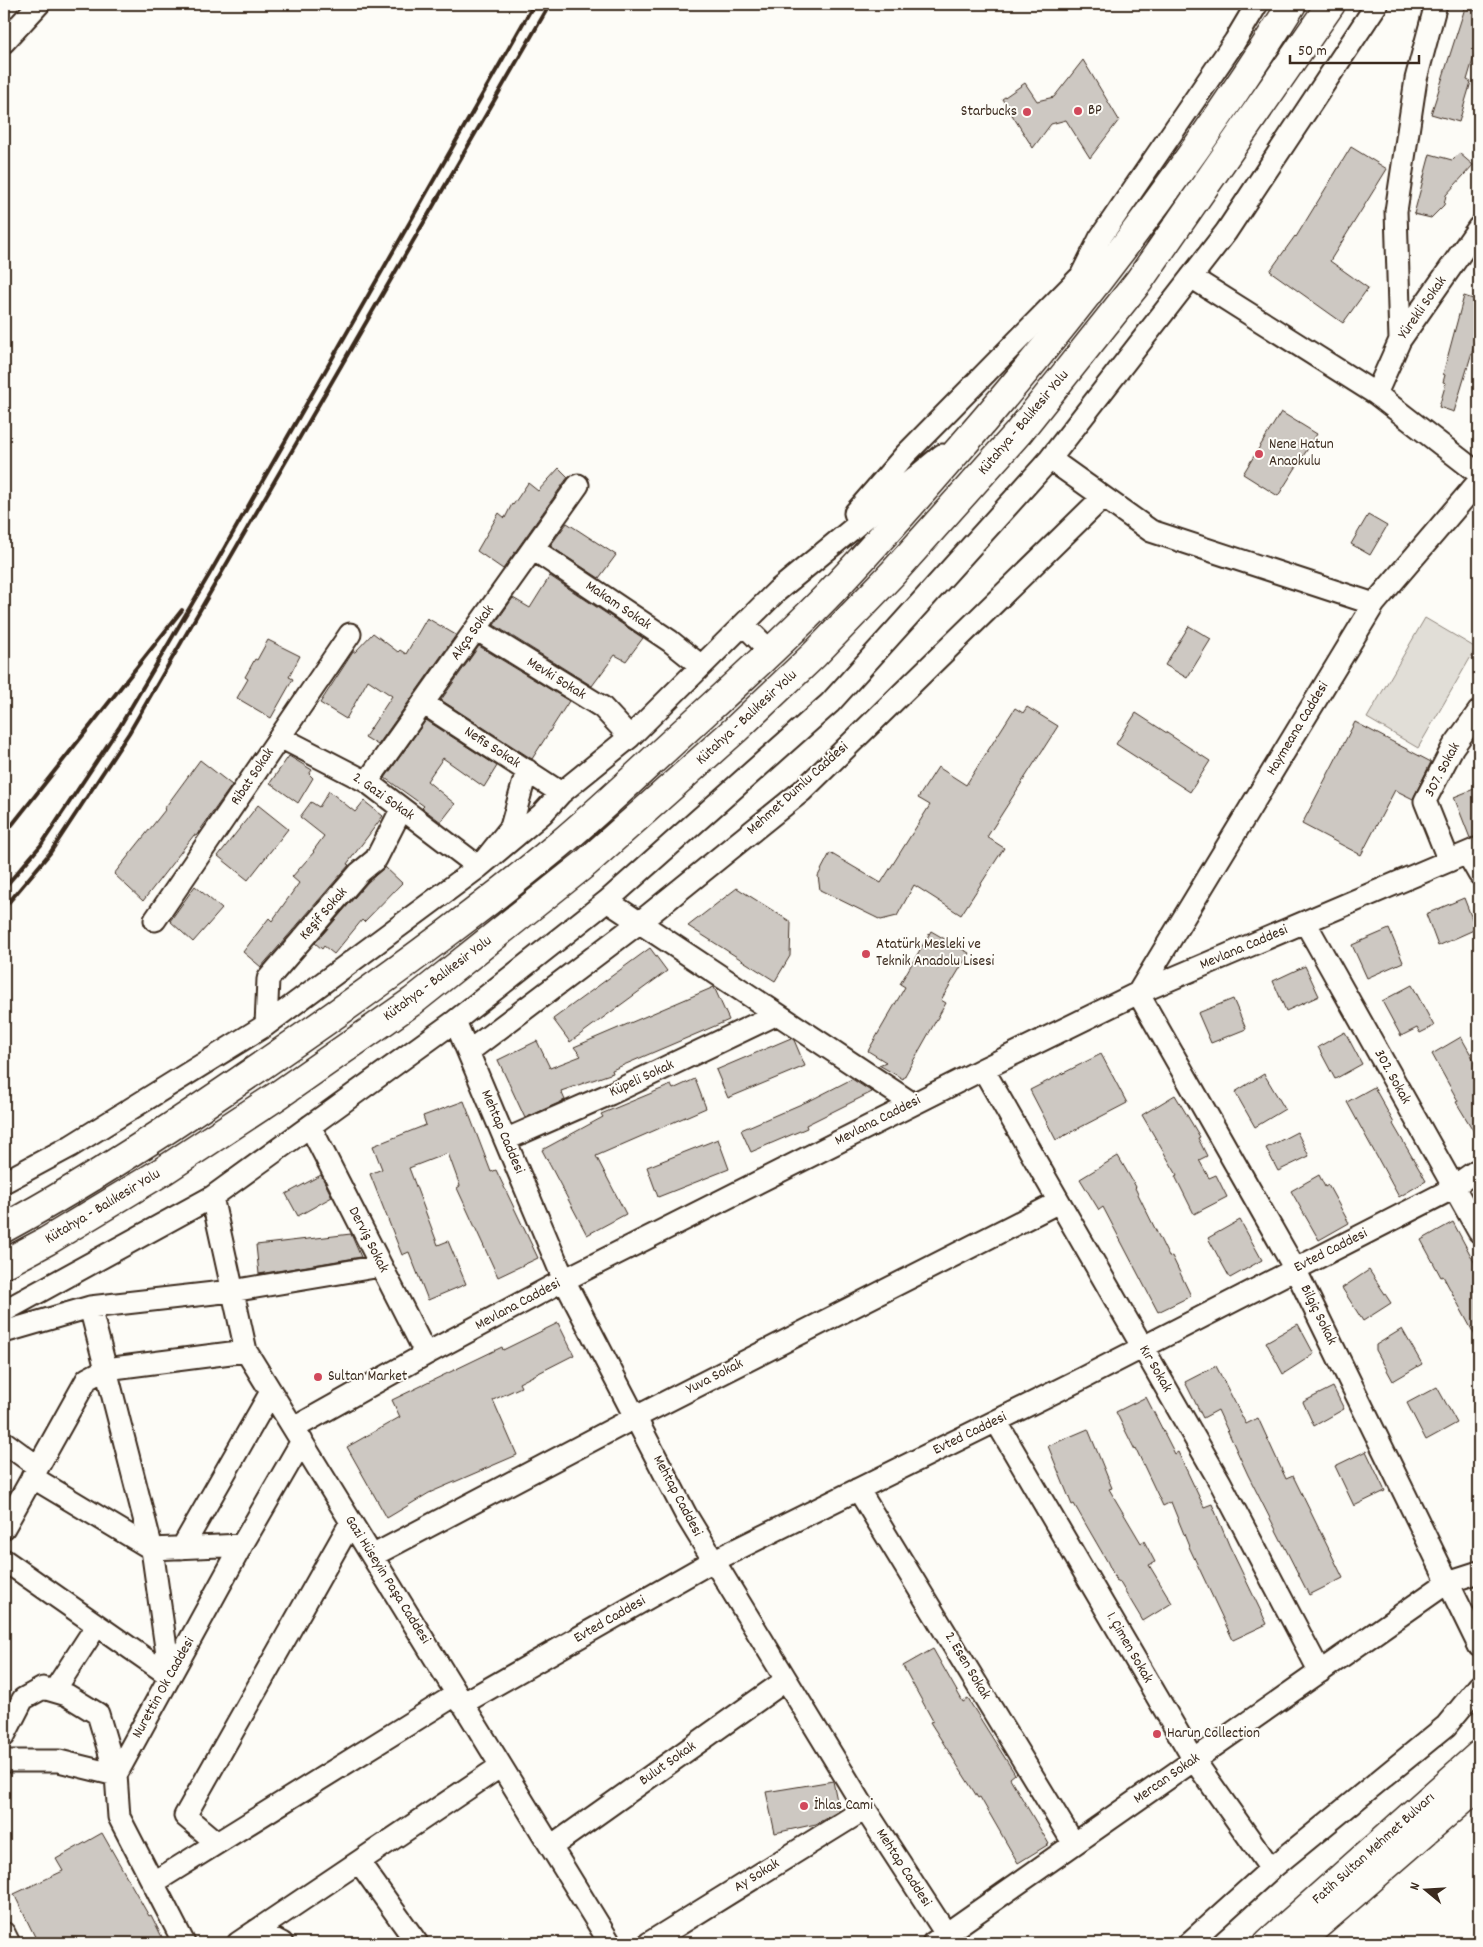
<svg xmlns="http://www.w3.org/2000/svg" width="1483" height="1947" viewBox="0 0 1483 1947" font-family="Dekko,sans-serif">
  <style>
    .green { fill: #e1ded7; stroke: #8e847a }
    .building { fill: #cdc8c2; stroke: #3b2a1e }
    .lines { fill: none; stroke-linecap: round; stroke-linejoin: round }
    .street-casing { stroke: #3b2a1e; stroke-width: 25 }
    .secondary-casing { stroke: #3b2a1e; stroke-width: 31 }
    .highway-casing { stroke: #3b2a1e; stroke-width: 31 }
    .street { stroke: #fdfcf7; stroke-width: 21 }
    .secondary { stroke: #fdfcf7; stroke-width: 28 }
    .highway { stroke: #fdfcf7; stroke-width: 28 }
    .rail { stroke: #3b2a1e; stroke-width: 4 }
    .poi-dot { fill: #d1495b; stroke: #fdfcf7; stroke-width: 2 }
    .labels { text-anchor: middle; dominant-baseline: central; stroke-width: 4; stroke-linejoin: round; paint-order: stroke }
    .poi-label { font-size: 15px; fill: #3b2a1e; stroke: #fdfcf7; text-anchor: start }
    .street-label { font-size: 15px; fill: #3b2a1e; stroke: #fdfcf7 }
  </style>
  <rect width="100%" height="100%" fill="#fdfcf7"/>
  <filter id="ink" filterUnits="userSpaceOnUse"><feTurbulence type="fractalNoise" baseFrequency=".02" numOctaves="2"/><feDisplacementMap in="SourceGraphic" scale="10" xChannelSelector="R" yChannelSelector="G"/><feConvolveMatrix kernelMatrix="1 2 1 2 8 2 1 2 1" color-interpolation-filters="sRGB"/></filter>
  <g filter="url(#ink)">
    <!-- green -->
    <path class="green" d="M1425,618L1476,648L1418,748L1367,718Z"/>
    <!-- building -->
    <path class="building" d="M1465,8L1479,12V55L1475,53L1467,80L1471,82L1459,122L1431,114Z
      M1083,60L1119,120L1090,158L1066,120L1051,124L1033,148L1002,99L1025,83L1037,101L1054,97Z
      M1351,147L1387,169L1330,261L1368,288L1343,323L1270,271L1295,236L1296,237Z
      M1459,153L1473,165L1446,195L1444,205L1431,218L1414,214L1430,154L1452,160Z
      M1464,296L1479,301V329L1454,412L1439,407L1446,383L1443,382L1445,375L1443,374Z
      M1281,412L1317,434L1278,496L1243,474Z
      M559,468L568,477L503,569L477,551L499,513L505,518L512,504L513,505L528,483L538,491Z
      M1368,515L1387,526L1370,555L1351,544Z
      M567,523L616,555L599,578L550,546Z
      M550,576L643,638L626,661L615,655L592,686L494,625L513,598L530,608Z
      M427,618L456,635L378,745L365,737L392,696L368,680L346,719L320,703L353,652H355L373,633L398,652L400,650L406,654Z
      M1189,626L1211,639L1187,678L1165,665Z
      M268,640L300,656L289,677L293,679L271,718L237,698L248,679L245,677L255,659L257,660Z
      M479,646L569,701L532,759L441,700Z
      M1027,707L1058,726L987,837L1004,848L961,915L914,885L897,916L881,920L820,890L818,876L830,853L881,883L930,805L918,798L938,767L966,785L1015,708L1023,713Z
      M1136,713L1210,761L1190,792L1116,744Z
      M426,720L497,766L484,787L443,758L427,781L455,804L441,822L422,808L424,806L385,778Z
      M1355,722L1431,762L1413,799L1395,790L1361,855L1302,824Z
      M289,756L312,770L309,774L313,778L298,803L270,783Z
      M200,760L232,785L196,836L194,835L143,901L114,874L165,810L164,809Z
      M1479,787V836L1470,838L1454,797Z
      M329,791L355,812L364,801L383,816L347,864L349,865L261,967L243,952L269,918L272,921L299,883L292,877L314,852L313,851L324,836L300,817L311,802L319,807Z
      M258,805L288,829L248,880L218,856Z
      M385,867L402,883L364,922L362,920L334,954L324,946L322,949L315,943L368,882Z
      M195,886L222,909L193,942L170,921Z
      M737,888L791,922L790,956L775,981L688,926Z
      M1464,898L1476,929L1438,946L1426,914Z
      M1389,929L1403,962L1367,978L1352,945Z
      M931,931L969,953L941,1000L946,1003L903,1079L879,1065L886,1062L868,1051L905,987L900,984Z
      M650,948L667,971L570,1042L553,1019Z
      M1305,966L1319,996L1286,1011L1273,981Z
      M1412,985L1434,1026L1420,1033L1417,1028L1401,1036L1382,1001Z
      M714,987L729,1020L612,1070L613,1073L561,1091L565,1100L525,1118L498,1060L537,1041L550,1068L581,1056L574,1047Z
      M1233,999L1246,1029L1211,1043L1198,1013Z
      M1345,1032L1362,1064L1335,1079L1318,1047Z
      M1461,1037L1479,1069V1140L1456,1102L1458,1101L1432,1054Z
      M791,1038L794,1040L805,1066L728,1098L716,1070Z
      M1101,1054L1127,1103L1056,1140L1030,1090Z
      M1264,1074L1285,1109L1255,1127L1235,1092Z
      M695,1079L706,1108L596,1156L626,1214L587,1235L542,1150L603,1117L601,1114L671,1085L673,1089Z
      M852,1079L872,1092L806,1125L807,1128L751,1152L741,1130L813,1099Z
      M1374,1087L1394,1123L1393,1124L1426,1181L1399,1197L1347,1102Z
      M1175,1095L1200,1137L1198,1138L1207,1156L1199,1160L1209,1178L1216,1175L1227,1197L1194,1214L1175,1176L1177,1175L1142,1115Z
      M464,1101L491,1172L496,1170L538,1258L498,1277L457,1188L460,1186L448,1153L409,1168L438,1245L448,1241L466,1284L428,1300L409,1252L402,1255L370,1174L382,1169L373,1146L426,1125L423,1116Z
      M1297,1132L1309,1156L1278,1171L1266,1148Z
      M718,1139L729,1169L658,1197L647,1167Z
      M1118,1156L1136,1187L1135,1188L1169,1257L1172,1256L1191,1296L1158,1312L1103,1207L1099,1210L1080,1179Z
      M321,1175L332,1197L298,1216L286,1194Z
      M1319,1175L1325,1187L1328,1185L1349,1223L1319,1240L1291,1191Z
      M1240,1220L1262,1260L1230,1278L1208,1238Z
      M1453,1222L1479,1271V1343L1443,1276L1441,1277L1421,1240Z
      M351,1234L361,1257L259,1274L256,1245Z
      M1369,1270L1391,1303L1363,1321L1342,1288Z
      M558,1323L574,1355L519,1383L521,1387L493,1400L517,1455L429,1493L387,1518L347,1447L400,1417L392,1400L502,1347L503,1350Z
      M1298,1324L1314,1354L1283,1374L1266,1342Z
      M1402,1329L1422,1364L1393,1381L1376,1350V1345Z
      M1216,1366L1246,1424L1258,1418L1286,1479L1293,1476L1343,1578L1309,1595L1248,1475L1218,1410L1203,1418L1185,1382Z
      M1333,1387L1344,1409L1314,1426L1303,1402Z
      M1437,1387L1457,1423L1426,1440L1407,1403Z
      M1146,1397L1175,1454L1178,1452L1204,1507L1212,1504L1229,1545L1267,1624L1233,1640L1190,1549L1171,1502L1163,1506L1136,1449L1135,1450L1116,1412Z
      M1088,1429L1112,1488L1109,1489L1141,1543L1144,1541L1155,1562L1149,1565L1172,1603L1143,1621L1119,1581L1117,1582L1107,1561L1074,1504L1072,1505L1048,1446Z
      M1366,1451L1385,1491L1354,1506L1335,1466Z
      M933,1649L963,1702L968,1699L1015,1774L1010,1778L1049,1844L1018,1863L980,1797L978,1798L930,1722L933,1721L903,1666Z
      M833,1781L839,1811L816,1824L775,1833L766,1792Z
      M102,1833L149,1916L151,1915L165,1943H38L14,1894L63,1871L56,1859Z"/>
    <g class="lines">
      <!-- street casing -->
      <g class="street-casing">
        <path id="street" d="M4,42L39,4
          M1191,277L1376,394L1479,474
          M1400,340L1396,211L1416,79L1436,4
          M1376,394L1400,340L1479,227
          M1050,459L1151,531L1374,604
          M1479,481L1374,604L1138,993L1295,1269L1479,1646
          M855,513L906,454L1081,276L1100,238L1235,41L1257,4
          M533,549L670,641L701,666
          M744,625L770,651
          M476,629L602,707L630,737
          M423,703L561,793
          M280,737L367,782L479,867L511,827L527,770
          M367,782L578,485
          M1467,853L1479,874
          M1449,861L1425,801L1453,747L1479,711
          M607,901L913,1104
          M155,920L350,634
          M1305,922L1479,1232
          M455,1021L564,1280L686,1515L865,1809L952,1943
          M266,1025L268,979L359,873L376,859L401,810
          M468,1052L640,922L802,791L1103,497
          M983,1069L1220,1482L1320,1672
          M310,1126L426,1354
          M505,1140L610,1094L777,1014
          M4,1182L71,1146L266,1025L479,867L542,814L561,793L630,737L777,591L942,455
          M212,1197L246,1351L610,1943
          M90,1307L152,1549L170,1676
          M4,1311L212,1197L455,1021L607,901L830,703L1050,459L1226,232L1377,4
          M4,1332L90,1307L232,1291L381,1266
          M996,1421L1194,1760L1271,1869
          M294,1428L426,1354L564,1280L983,1069L1138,993L1479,848
          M4,1442L38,1467
          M32,1477L152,1549L242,1545
          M858,1489L1074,1844
          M4,1528L87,1379L106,1369L246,1351
          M182,1548L271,1392
          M372,1556L636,1417L1059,1202
          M4,1560L170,1676
          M54,1691L97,1625
          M462,1704L713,1561L1079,1380L1444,1193L1479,1169
          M4,1736L23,1699L43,1688L67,1695L98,1714L116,1775
          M4,1761H59L116,1775
          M217,1843L185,1816L351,1522
          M551,1847L786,1680
          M359,1862L417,1943
          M153,1883L457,1694
          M257,1930L282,1943
          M4,1933L9,1943
          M184,1943L119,1817L116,1775L242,1545L302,1441
          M238,1943L501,1766
          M649,1943L865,1809
          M933,1943L1448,1582L1479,1572
          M1189,1943L1271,1869L1446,1726L1479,1686"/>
      </g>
      <!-- secondary casing -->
      <g class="secondary-casing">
        <path id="secondary" d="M1268,1943L1479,1755
          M1297,1943L1479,1785"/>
      </g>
      <!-- highway casing -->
      <g class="highway-casing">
        <path id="highway" d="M4,1228C104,1174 199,1109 293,1044C384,981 474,915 560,844C604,807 645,767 687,729C736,684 785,640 831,592C866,555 900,517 934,478C1066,329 1186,173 1292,4
          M4,1264L47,1241L163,1171L277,1096L413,1001L586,863L735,730L814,655L892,574L1018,433L1139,281L1331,4"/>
      </g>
      <!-- street -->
      <use href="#street" class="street"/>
      <!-- secondary -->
      <use href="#secondary" class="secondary"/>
      <!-- highway -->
      <use href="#highway" class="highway"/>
      <!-- rail -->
      <path class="rail" d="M4,835L182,610
        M4,888L41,845L120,726L209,575L534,4
        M4,908L50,853L129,733L550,4"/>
    </g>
  </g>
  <!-- markers -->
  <g class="poi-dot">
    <circle cx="1078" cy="111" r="5"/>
    <circle cx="1027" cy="112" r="5"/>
    <circle cx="1259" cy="454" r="5"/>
    <circle cx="866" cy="954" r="5"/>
    <circle cx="318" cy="1377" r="5"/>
    <circle cx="1157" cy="1734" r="5"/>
    <circle cx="804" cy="1806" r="5"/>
  </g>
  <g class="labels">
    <!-- poi labels -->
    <g class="poi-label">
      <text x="1088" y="111">BP</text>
      <text x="1017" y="112" text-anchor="end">Starbucks</text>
      <text x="1269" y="445">Nene Hatun<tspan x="1269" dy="17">Anaokulu</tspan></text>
      <text x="876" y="945">Atatürk Mesleki ve<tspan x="876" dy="17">Teknik Anadolu Lisesi</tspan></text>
      <text x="328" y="1377">Sultan Market</text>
      <text x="1167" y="1734">Harun Collection</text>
      <text x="814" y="1806">İhlas Cami</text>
    </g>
    <!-- street labels -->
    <g class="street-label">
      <text transform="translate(1423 308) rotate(-55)">Yürekli Sokak</text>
      <text transform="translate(1024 423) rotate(-50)">Kütahya - Balıkesir Yolu</text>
      <text transform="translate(618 606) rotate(34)">Makam Sokak</text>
      <text transform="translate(473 633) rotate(-55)">Akça Sokak</text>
      <text transform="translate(556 679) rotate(32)">Mevki Sokak</text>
      <text transform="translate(747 718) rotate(-43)">Kütahya - Balıkesir Yolu</text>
      <text transform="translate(1298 729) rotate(-59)">Haymeana Caddesi</text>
      <text transform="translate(492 748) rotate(33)">Nefis Sokak</text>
      <text transform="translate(1443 770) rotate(-62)">307. Sokak</text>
      <text transform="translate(253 777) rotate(-56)">Ribat Sokak</text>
      <text transform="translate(798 789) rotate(-42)">Mehmet Dumlu Caddesi</text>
      <text transform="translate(383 797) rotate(35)">2. Gazi Sokak</text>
      <text transform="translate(324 914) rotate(-49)">Keşif Sokak</text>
      <text transform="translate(1244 948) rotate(-23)">Mevlana Caddesi</text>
      <text transform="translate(438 979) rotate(-37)">Kütahya - Balıkesir Yolu</text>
      <text transform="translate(1392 1077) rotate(61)">302. Sokak</text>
      <text transform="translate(642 1079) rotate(-25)">Küpeli Sokak</text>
      <text transform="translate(878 1121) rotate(-27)">Mevlana Caddesi</text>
      <text transform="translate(502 1132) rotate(67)">Mehtap Caddesi</text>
      <text transform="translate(103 1207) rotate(-31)">Kütahya - Balıkesir Yolu</text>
      <text transform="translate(368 1240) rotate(63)">Derviş Sokak</text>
      <text transform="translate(1331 1251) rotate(-27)">Evted Caddesi</text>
      <text transform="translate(518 1305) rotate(-28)">Mevlana Caddesi</text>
      <text transform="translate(1318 1315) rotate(64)">Bilgiç Sokak</text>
      <text transform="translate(1155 1369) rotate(60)">Kır Sokak</text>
      <text transform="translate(715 1377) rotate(-27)">Yuva Sokak</text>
      <text transform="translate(970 1434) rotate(-26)">Evted Caddesi</text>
      <text transform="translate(677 1496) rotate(62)">Mehtap Caddesi</text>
      <text transform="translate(387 1580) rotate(58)">Gazi Hüseyin Paşa Caddesi</text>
      <text transform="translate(610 1620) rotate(-30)">Evted Caddesi</text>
      <text transform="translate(1129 1648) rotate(60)">1. Çimen Sokak</text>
      <text transform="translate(967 1666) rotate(59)">2. Esen Sokak</text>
      <text transform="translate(164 1688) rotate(-61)">Nurettin Ok Caddesi</text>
      <text transform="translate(668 1764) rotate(-35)">Bulut Sokak</text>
      <text transform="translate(1167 1779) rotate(-35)">Mercan Sokak</text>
      <text transform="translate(1374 1849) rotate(-42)">Fatih Sultan Mehmet Bulvarı</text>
      <text transform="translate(903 1868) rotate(57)">Mehtap Caddesi</text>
      <text transform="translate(757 1876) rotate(-32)">Ay Sokak</text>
    </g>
  </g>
  <!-- margin -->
  <rect width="1483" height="1947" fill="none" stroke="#fdfcf7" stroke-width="20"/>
  <rect x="10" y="10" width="1463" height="1927" fill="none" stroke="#3b2a1e" stroke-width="2" filter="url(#ink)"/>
  <!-- north arrow -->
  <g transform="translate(1426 1890) rotate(288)" stroke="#fdfcf7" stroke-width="4" paint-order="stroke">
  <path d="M0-4L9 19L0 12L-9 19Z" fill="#3b2a1e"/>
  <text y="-8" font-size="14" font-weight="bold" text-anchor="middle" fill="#3b2a1e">N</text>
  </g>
  <!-- scale -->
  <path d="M1290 55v8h129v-8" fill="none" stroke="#3b2a1e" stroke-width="2.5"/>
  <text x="1298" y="55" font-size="15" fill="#3b2a1e" stroke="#fdfcf7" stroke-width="4" paint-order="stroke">50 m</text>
</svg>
